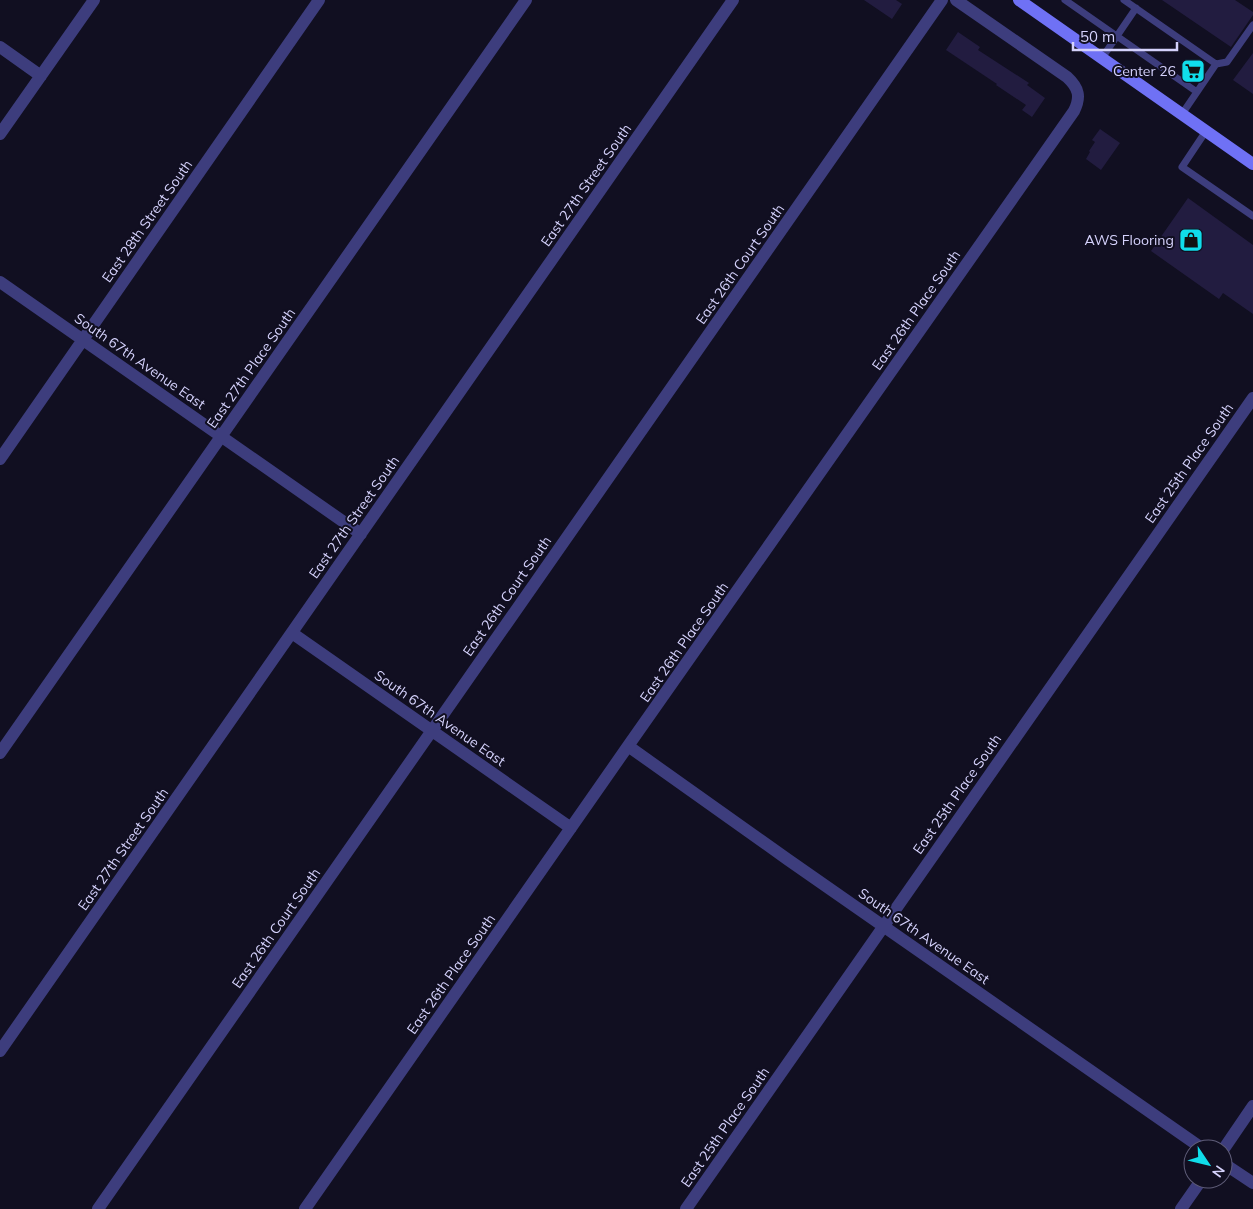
<svg xmlns="http://www.w3.org/2000/svg" width="1253" height="1209" viewBox="0 0 1253 1209" font-family="Mulish,sans-serif">
  <style>
    .building { fill: #221c40 }
    .lines { fill: none; stroke-linecap: round; stroke-linejoin: round }
    .lane { stroke: #3d3d7d; stroke-width: 7 }
    .street { stroke: #3d3d7d; stroke-width: 12 }
    .secondary { stroke: #6f71f5; stroke-width: 12 }
    .labels { text-anchor: middle; dominant-baseline: central; stroke-width: 4; stroke-linejoin: round; paint-order: stroke }
    .poi-label { font-size: 14px; fill: #d5d2fc; stroke: #110f21; text-anchor: end }
    .street-label { font-size: 14px; fill: #d5d2fc; stroke: #110f21 }
  </style>
  <rect width="100%" height="100%" fill="#110f21"/>
  <!-- building -->
  <path class="building" d="M864,0H896L902,4L892,19Z
    M1162,0H1235L1253,12V15L1231,47Z
    M958,32L980,47L978,50L1029,83L1027,85L1045,98L1032,117L1022,110L1026,105L996,85L997,84L946,50Z
    M1253,53V94L1233,80Z
    M1100,129L1120,143L1101,170L1086,159L1090,152L1089,151L1095,142L1092,140Z
    M1188,198L1253,245V314L1223,293L1219,299L1151,251Z"/>
  <g class="lines">
    <!-- lane -->
    <path class="lane" d="M1065,0L1197,92L1216,64L1124,0
      M1102,58L1136,8
      M1216,64L1227,62L1253,25
      M1182,114L1197,92
      M1206,131L1182,167L1253,216"/>
    <!-- street -->
    <path class="street" d="M0,47L41,76
      M0,134L94,0
      M0,282L361,534
      M0,459L319,0
      M292,633L571,828
      M628,746L787,859L1203,1149
      M0,753L526,0
      M0,1051L733,0
      M1223,1150L1253,1106
      M1223,1163L1253,1183
      M98,1209L942,0
      M305,1209L628,746L1074,111C1081,97 1079,88 1067,77L956,0
      M686,1209L1253,398
      M1181,1209L1202,1179"/>
    <!-- secondary -->
    <path class="secondary" d="M1019,0L1253,164"/>
  </g>
  <!-- icons -->
  <defs>
    <g id="supermarket-square" transform="scale(1.25)"><rect x="-9" y="-9" width="18" height="18" rx="4" fill="#10ddea" stroke="#110f21"/><path d="M-6-5.5h2.5l.6 2H6L4.5 2H-2.5L-4.4-4H-6ZM-1.5 3.2a1.3 1.3 0 1 0 .1 0ZM3 3.2a1.3 1.3 0 1 0 .1 0Z" fill="#111"/></g>
    <g id="shop-square" transform="scale(1.25)"><rect x="-9" y="-9" width="18" height="18" rx="4" fill="#10ddea" stroke="#110f21"/><path d="M-5-2.5h2.3a2.7 3.5 0 0 1 5.4 0H5L5.5 6h-11ZM-1.5-2.5h3a1.5 2.3 0 0 0-3 0Z" fill="#111"/></g>
  </defs>
  <g fill-rule="evenodd">
    <use href="#supermarket-square" x="1193" y="71"/>
    <use href="#shop-square" x="1191" y="240"/>
  </g>
  <g class="labels">
    <!-- poi labels -->
    <g class="poi-label">
      <text x="1176" y="71">Center 26</text>
      <text x="1174" y="240">AWS Flooring</text>
    </g>
    <!-- street labels -->
    <g class="street-label">
      <text transform="translate(586 185) rotate(-55)">East 27th Street South</text>
      <text transform="translate(147 221) rotate(-55)">East 28th Street South</text>
      <text transform="translate(740 264) rotate(-55)">East 26th Court South</text>
      <text transform="translate(916 310) rotate(-55)">East 26th Place South</text>
      <text transform="translate(140 361) rotate(35)">South 67th Avenue East</text>
      <text transform="translate(251 368) rotate(-55)">East 27th Place South</text>
      <text transform="translate(1189 463) rotate(-55)">East 25th Place South</text>
      <text transform="translate(354 517) rotate(-55)">East 27th Street South</text>
      <text transform="translate(507 596) rotate(-55)">East 26th Court South</text>
      <text transform="translate(684 642) rotate(-55)">East 26th Place South</text>
      <text transform="translate(440 718) rotate(35)">South 67th Avenue East</text>
      <text transform="translate(957 794) rotate(-55)">East 25th Place South</text>
      <text transform="translate(123 849) rotate(-55)">East 27th Street South</text>
      <text transform="translate(276 928) rotate(-55)">East 26th Court South</text>
      <text transform="translate(924 936) rotate(35)">South 67th Avenue East</text>
      <text transform="translate(451 974) rotate(-55)">East 26th Place South</text>
      <text transform="translate(725 1127) rotate(-55)">East 25th Place South</text>
    </g>
  </g>
  <!-- north arrow -->
  <g transform="translate(1208 1164) rotate(125)"><circle r="24" fill="#110f21" stroke="#5f5d79"/>
  <path d="M0-4L9 19L0 12L-9 19Z" fill="#10ddea"/>
  <text y="-8" font-size="14" font-weight="bold" text-anchor="middle" fill="#d5d2fc">N</text>
  </g>
  <!-- scale -->
  <path d="M1073 42v8h104v-8" fill="none" stroke="#d5d2fc" stroke-width="2.5"/>
  <text x="1080" y="42" font-size="15" fill="#d5d2fc" stroke="#110f21" stroke-width="4" paint-order="stroke">50 m</text>
</svg>
